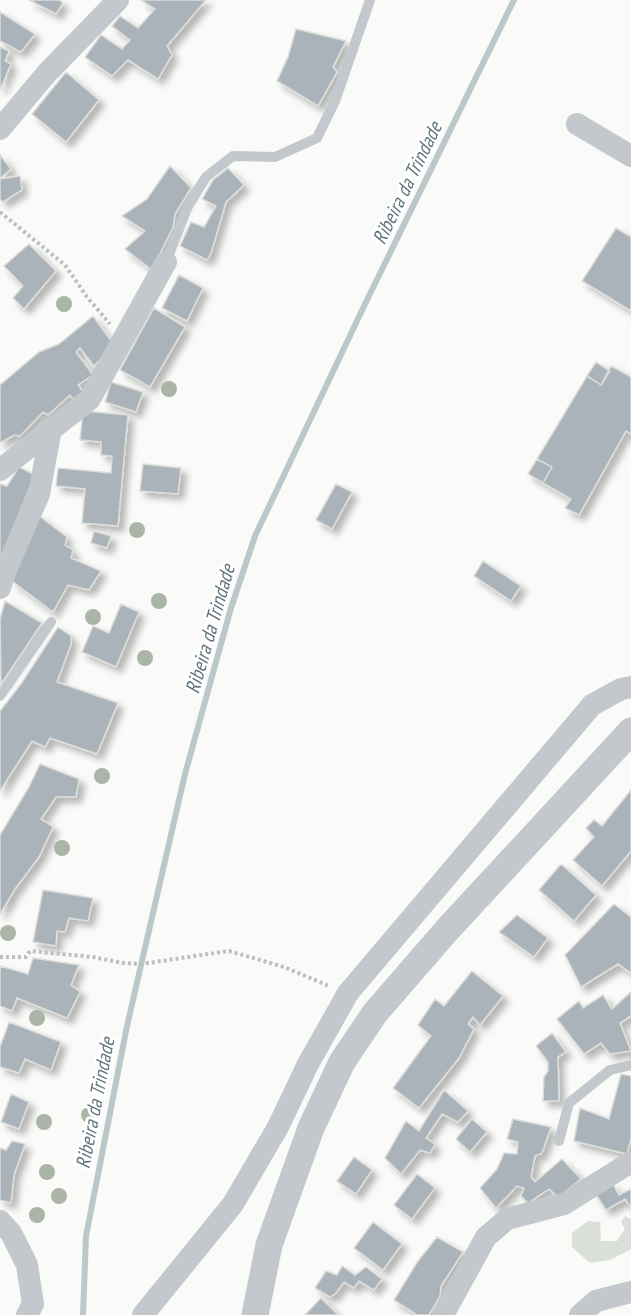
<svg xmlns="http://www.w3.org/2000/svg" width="631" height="1315" viewBox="0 0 631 1315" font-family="'PT Sans Narrow',sans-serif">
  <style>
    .green { fill: #dadfd7 }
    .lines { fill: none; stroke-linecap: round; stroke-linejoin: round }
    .stream { stroke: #bbc7cb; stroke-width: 6 }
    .building { fill: #aab3b9; stroke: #dcdcda; stroke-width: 1.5; filter: url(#shadow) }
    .path { stroke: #bbbfc2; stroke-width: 4; stroke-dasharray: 3 3; stroke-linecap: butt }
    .service { stroke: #c3c8cc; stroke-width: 10 }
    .minor { stroke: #c3c8cc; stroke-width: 22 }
    .tertiary { stroke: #c3c8cc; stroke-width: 27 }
    .tree { fill: #aab4a7 }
    .labels { text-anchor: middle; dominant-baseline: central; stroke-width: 6; stroke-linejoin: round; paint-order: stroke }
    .water-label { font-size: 20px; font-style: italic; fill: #60757c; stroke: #fff }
  </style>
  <defs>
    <filter id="shadow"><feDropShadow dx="5.5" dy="5.5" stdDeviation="3" flood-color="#0004"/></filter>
  </defs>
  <rect width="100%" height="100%" fill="#fafaf8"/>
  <!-- green -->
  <path class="green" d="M625,1216L631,1219V1249L610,1260L590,1263L572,1247V1233L588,1221L600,1222L601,1241H617L625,1229L621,1222Z"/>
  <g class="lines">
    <!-- stream -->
    <path class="stream" d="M83,1315L86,1236L127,1026L185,774L231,608L255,536L365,304L514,0"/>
  </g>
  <!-- building -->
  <path class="building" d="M29,0H59L63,3L56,14Z
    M141,0H206L167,46L172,55L158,79L128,60L112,76L85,57L101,35L122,49L130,40L112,26L120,16L138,28L155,9Z
    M0,12L35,34L21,52L0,41Z
    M296,29L346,41L333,67L337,72L318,106L277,81L288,57Z
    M0,47L9,51L5,61L11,64L0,90Z
    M66,72L99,100L66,142L32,114Z
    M0,155L11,169L0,178Z
    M170,166L191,188L175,214L173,227L152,270L125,249L145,231L122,216L147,199Z
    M228,168L244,185L226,202L211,253L207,260L180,246L191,222L204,227L216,206L202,199L213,180Z
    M20,176L22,190L3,202L0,199V179Z
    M616,228L631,237V311L582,281Z
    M29,244L56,271L24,309L13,298L23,286L4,266Z
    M179,275L203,288L187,321L162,308Z
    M154,308L185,327L150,387L120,370Z
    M93,316L114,345L94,366L80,348L76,352L93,375L78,385L84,393L74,400L70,395L48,415L43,412L20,436L14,435L0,443V385L39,352L59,344Z
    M596,362L610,371L601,385L587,376Z
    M611,366L631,377V434L626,431L579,515L565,508L571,499L543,483L552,467L537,459L587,376L601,385Z
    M111,382L143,392L136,412L105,402Z
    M83,411L128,415L118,526L82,523L85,489L56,486L58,468L111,473L112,456L101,455V442L80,440Z
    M537,459L552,467L543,483L528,474Z
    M143,464L181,468L178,494L140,491Z
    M19,467L35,475L0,560V484L7,486Z
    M336,484L352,492L332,529L316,520Z
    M38,515L67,537L65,545L73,550L71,558L101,571L89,590L68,585L53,612L12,581Z
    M94,531L111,536L107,548L91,543Z
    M483,561L521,586L511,601L474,576Z
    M5,601L42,623L1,684L0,619Z
    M121,604L139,612L116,667L82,652L93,626L109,633Z
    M58,627L71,636V644L57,682L118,703L97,754L50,738L45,747L32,741L0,791V711L21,684Z
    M40,764L79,779L76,797H56L41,819L53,827L39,857L15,889L0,914V835L29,787Z
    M631,790V851L602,886L573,860L594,837L586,828L594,820L602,826Z
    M561,864L596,895L574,921L539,890Z
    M43,890L93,898L88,921L69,918L65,932L57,931L56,946L33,942Z
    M614,904L631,917V973L618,964L581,987L565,955Z
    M517,915L548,938L534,957L499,932Z
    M33,958L79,965L71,985L80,992L67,1018L17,998L12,1011L0,1006V966L28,974Z
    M472,971L503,996L480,1025L473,1017L468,1024L474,1029L459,1058L419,1108L393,1088L431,1036L418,1025L435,999L444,1006Z
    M631,992V1016L620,1023L631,1051L610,1054L601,1043L584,1054L557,1019L579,1001L583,1008L603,995L612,1009Z
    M9,1022L61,1042L51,1070L25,1059L19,1073L0,1067V1047Z
    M552,1033L566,1052L558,1057L559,1101H543L544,1077L548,1071V1062L536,1046Z
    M621,1074L631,1076V1138L627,1154L574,1141L580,1108L609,1119Z
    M444,1090L468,1111L458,1122L442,1114L426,1138L435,1144L430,1153L420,1150L401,1174L385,1158L406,1121L419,1131Z
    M11,1094L29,1102L19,1129L1,1122Z
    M472,1119L487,1132L470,1152L456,1139Z
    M513,1119L551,1127L542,1153L535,1156L531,1177L535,1182L562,1159L581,1179L558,1197L549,1189L528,1203L521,1196L524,1188L517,1186L496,1208L480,1188L497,1169L504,1153L517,1154L518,1142L507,1139Z
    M12,1141L25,1144L14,1175L11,1203L0,1200V1148L6,1150Z
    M354,1157L372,1170L356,1194L337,1181Z
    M417,1174L435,1188L412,1219L394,1205Z
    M613,1184L619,1195L631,1189V1207L625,1199L606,1210L595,1193Z
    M373,1222L402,1244L383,1270L354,1248Z
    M437,1237L463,1252L441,1286L440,1296L429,1315H417L394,1300L418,1261Z
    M342,1266L355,1275L366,1267L382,1279L374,1290L359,1281L354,1288L344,1282L336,1293L330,1297L315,1288L326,1271L337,1275Z
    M321,1298L338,1315H305Z"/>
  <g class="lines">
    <!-- path -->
    <path class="path" d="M0,212L65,265L87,297L110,324
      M0,957H26L30,951L93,957L123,963L141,964L229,951L284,967L329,986"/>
    <!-- service -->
    <path class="service" d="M166,262L188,206L206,177L233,156L275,157L317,138L335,101L370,0
      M0,696L51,622
      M559,1141L569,1103L610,1070L631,1065"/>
    <!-- minor -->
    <path class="minor" d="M577,124L631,156
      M0,129L47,73L118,0
      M0,470L90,399L166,262
      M0,588L5,572L39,494L51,429
      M0,1221L11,1233L27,1265L33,1304L27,1315
      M143,1315L233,1204L278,1127L308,1064L348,993L592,705L621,689L631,687
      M443,1315L486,1237L507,1219L564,1204L631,1162
      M580,1315L596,1301L631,1292"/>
    <!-- tertiary -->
    <path class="tertiary" d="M255,1315L269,1245L311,1128L342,1062L375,1013L447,930L631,731"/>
  </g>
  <!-- trees -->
  <g class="tree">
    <circle cx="64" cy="304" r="8"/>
    <circle cx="169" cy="389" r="8"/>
    <circle cx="137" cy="530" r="8"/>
    <circle cx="159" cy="601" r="8"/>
    <circle cx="93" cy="617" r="8"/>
    <circle cx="145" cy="658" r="8"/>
    <circle cx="102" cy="776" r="8"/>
    <circle cx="62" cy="848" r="8"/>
    <circle cx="8" cy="933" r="8"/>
    <circle cx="37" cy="1018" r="8"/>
    <circle cx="89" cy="1115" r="8"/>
    <circle cx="44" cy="1122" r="8"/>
    <circle cx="47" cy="1172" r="8"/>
    <circle cx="59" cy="1196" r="8"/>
    <circle cx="37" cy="1215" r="8"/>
  </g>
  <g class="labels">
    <!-- water labels -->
    <g class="water-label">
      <text transform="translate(407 183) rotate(-64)">Ribeira da Trindade</text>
      <text transform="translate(210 629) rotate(-74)">Ribeira da Trindade</text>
      <text transform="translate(95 1103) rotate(-79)">Ribeira da Trindade</text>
    </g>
  </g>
</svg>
